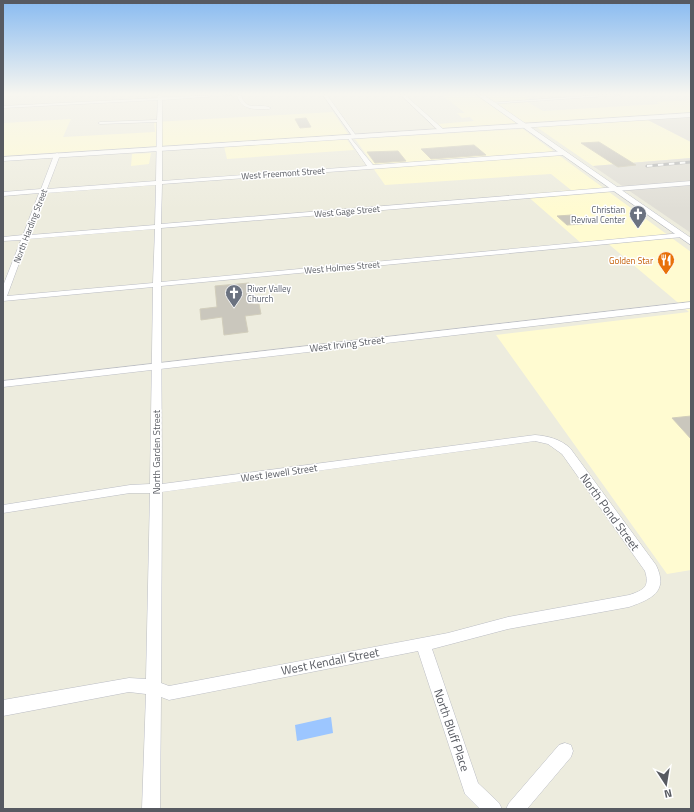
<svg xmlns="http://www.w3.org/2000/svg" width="694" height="812" viewBox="0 0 694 812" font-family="'Titillium Web',sans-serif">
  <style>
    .commercial { fill: #fffbd1 }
    .industrial { fill: #e0ded6 }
    .water { fill: #9cc6ff }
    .building { fill: #cac7bd; stroke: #d2cebc }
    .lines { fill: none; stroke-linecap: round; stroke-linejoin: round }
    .minor-casing { stroke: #bbbdc4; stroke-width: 1 }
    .tertiary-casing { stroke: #bbbdc4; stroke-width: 1 }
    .secondary-casing { stroke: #bbbec6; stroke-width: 1 }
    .minor { fill: #fff; fill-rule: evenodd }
    .tertiary { fill: #fff; fill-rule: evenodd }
    .secondary { fill: #fff; fill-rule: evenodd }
    .rail-casing { stroke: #b5b6b6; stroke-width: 3 }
    .rail { stroke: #fff; stroke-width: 2; stroke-dasharray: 5.5; stroke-linecap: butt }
    .labels { text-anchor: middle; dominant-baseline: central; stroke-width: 3; stroke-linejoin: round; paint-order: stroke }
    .far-street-label { font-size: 9px; fill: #575a61; stroke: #fff }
    .far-worship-label { font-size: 9px; fill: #5b616d; stroke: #fff; text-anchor: end }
    .far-food-label { font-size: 9px; fill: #c56008; stroke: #fff; text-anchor: end }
    .street-label { font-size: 10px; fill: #575a61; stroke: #fff }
    .near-street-label { font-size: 12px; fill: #575a61; stroke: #fff }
  </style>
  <rect width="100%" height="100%" fill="#edecde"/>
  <!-- commercial -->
  <path class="commercial" d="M442,95H523L530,99L524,100L543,111L659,104L656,102L691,100V113L443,128L438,124L474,121L470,117L462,118L457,113H465Z
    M333,112L348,134L344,135L354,150L227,159L223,142L3,156L4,123L71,119L63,137L155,132L154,122Z
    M646,119L691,142V158L593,166L535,126Z
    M523,129L691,252V570L667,574L496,335L689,312L605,241L581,243L525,194L571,190L551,174L385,185L373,168H376L355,139Z
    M151,153L149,164L131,166L132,154Z"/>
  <!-- industrial -->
  <path class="industrial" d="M691,116V142L646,119Z
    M691,158V233L593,166Z"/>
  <!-- water -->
  <path class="water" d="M331,717L333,733L297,741L295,725Z"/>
  <!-- building -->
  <path class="building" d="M306,118L311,127L300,128L295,119Z
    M599,142L636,165L618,167L581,143Z
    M474,145L486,155L431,159L421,149Z
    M398,151L406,161L375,163L367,152Z
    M572,215L583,224L567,225L557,216Z
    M249,283L253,304H259L261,314L245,316L248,332L224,335L222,317L201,320L200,309L217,307L215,286Z
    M691,416V439L672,418Z"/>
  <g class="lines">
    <!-- minor casing -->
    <g class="minor-casing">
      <path id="minor" d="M158,95H162V97L232,95L162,100V181L367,166L347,137L349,136L373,165L564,151L567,153L564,155L162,184L161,224L691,181V185L161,228V282L682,233L685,235L682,237L161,286L162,484L535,435C548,436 560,439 570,448L656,565C669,592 651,599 629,607L508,629L432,649L478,783L499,803L502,809H480L465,794L418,651L169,700L161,697L160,809H142L146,694L129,692L3,716V700L129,678L146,679L150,493H130L3,513V505L130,485L150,484L153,287L3,301V286L21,240L3,241V237L23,235L39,193L3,196V192L41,189L54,155L57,153L60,155L47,189L156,181L157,122L100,124L98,123L100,122L157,120L158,100L3,108V106L158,98ZM156,185L155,225L30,235L46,193ZM155,229L153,283L7,296L28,239ZM535,441L548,444L562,454L645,571C650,587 644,590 629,595L508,617L448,633L169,686L161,683L162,492Z
        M237,95H241C246,113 259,102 271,108L269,109C255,109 241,111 237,95Z
        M323,95H327L357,137H353Z
        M401,95H405L444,130V132H440Z
        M599,95H621L491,104L489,103Z
        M565,743L571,745L573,751L571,757L527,809H506L509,803L559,745Z"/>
    </g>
    <!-- tertiary casing -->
    <g class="tertiary-casing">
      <path id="tertiary" d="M691,113V117L3,161V157Z
        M691,302V308L3,387V381Z"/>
    </g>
    <!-- secondary casing -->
    <g class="secondary-casing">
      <path id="secondary" d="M477,95H484L691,238V245Z"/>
    </g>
    <!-- minor -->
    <use href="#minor" class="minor"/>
    <!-- tertiary -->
    <use href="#tertiary" class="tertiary"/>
    <!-- secondary -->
    <use href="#secondary" class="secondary"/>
    <!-- rail casing -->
    <g class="rail-casing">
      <path id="rail" d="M647,166L691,162"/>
    </g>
    <!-- rail -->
    <use href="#rail" class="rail"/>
  </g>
  <!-- sky -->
  <linearGradient id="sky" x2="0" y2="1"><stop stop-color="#89bbf1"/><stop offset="0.45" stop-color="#f7f6f0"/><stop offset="1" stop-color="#f7f6f0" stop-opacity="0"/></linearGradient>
  <rect width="694" height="209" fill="url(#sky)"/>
  <!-- icons -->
  <defs>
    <g id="church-pin" transform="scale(0.9)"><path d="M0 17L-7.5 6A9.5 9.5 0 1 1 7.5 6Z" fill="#6b7280" stroke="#fff"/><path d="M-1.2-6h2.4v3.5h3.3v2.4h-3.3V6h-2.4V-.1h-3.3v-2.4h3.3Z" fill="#fff"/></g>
    <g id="restaurant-pin" transform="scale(0.9)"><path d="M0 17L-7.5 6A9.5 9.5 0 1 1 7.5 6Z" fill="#e8710a" stroke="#fff"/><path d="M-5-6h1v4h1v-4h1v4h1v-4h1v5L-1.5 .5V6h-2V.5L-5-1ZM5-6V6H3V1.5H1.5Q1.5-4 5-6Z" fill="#fff"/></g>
  </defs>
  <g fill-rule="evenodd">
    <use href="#church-pin" x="638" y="214"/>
    <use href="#restaurant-pin" x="666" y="260"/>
    <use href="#church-pin" x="234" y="293"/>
  </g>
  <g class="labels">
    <!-- far-street labels -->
    <g class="far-street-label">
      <text transform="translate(283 173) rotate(-4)">West Freemont Street</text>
      <text transform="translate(347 211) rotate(-5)">West Gage Street</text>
      <text transform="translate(30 226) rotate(-69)">North Harding Street</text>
      <text transform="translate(342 267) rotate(-5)">West Holmes Street</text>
    </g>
    <!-- far-worship labels -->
    <g class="far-worship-label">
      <text x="625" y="209">Christian<tspan x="625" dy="10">Revival Center</tspan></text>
      <text x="247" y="288" text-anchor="start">River Valley<tspan x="247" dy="10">Church</tspan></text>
    </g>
    <!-- far-food labels -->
    <g class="far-food-label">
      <text x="653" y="260">Golden Star</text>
    </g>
    <!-- street labels -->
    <g class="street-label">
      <text transform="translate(347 344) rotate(-7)">West Irving Street</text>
      <text transform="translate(156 452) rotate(-90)">North Garden Street</text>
      <text transform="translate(279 473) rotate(-8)">West Jewell Street</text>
    </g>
    <!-- near-street labels -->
    <g class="near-street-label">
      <text transform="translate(610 512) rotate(54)">North Pond Street</text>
      <text transform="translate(330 661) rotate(-11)">West Kendall Street</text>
      <text transform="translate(452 730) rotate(71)">North Bluff Place</text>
    </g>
  </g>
  <!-- border -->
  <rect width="694" height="812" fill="none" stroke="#575a61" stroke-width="8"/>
  <!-- north arrow -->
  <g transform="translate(666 784) rotate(168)" stroke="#ffffff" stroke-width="3" paint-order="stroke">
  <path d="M0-3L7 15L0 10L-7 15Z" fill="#575a61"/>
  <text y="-6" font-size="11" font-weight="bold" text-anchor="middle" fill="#575a61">N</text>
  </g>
</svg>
